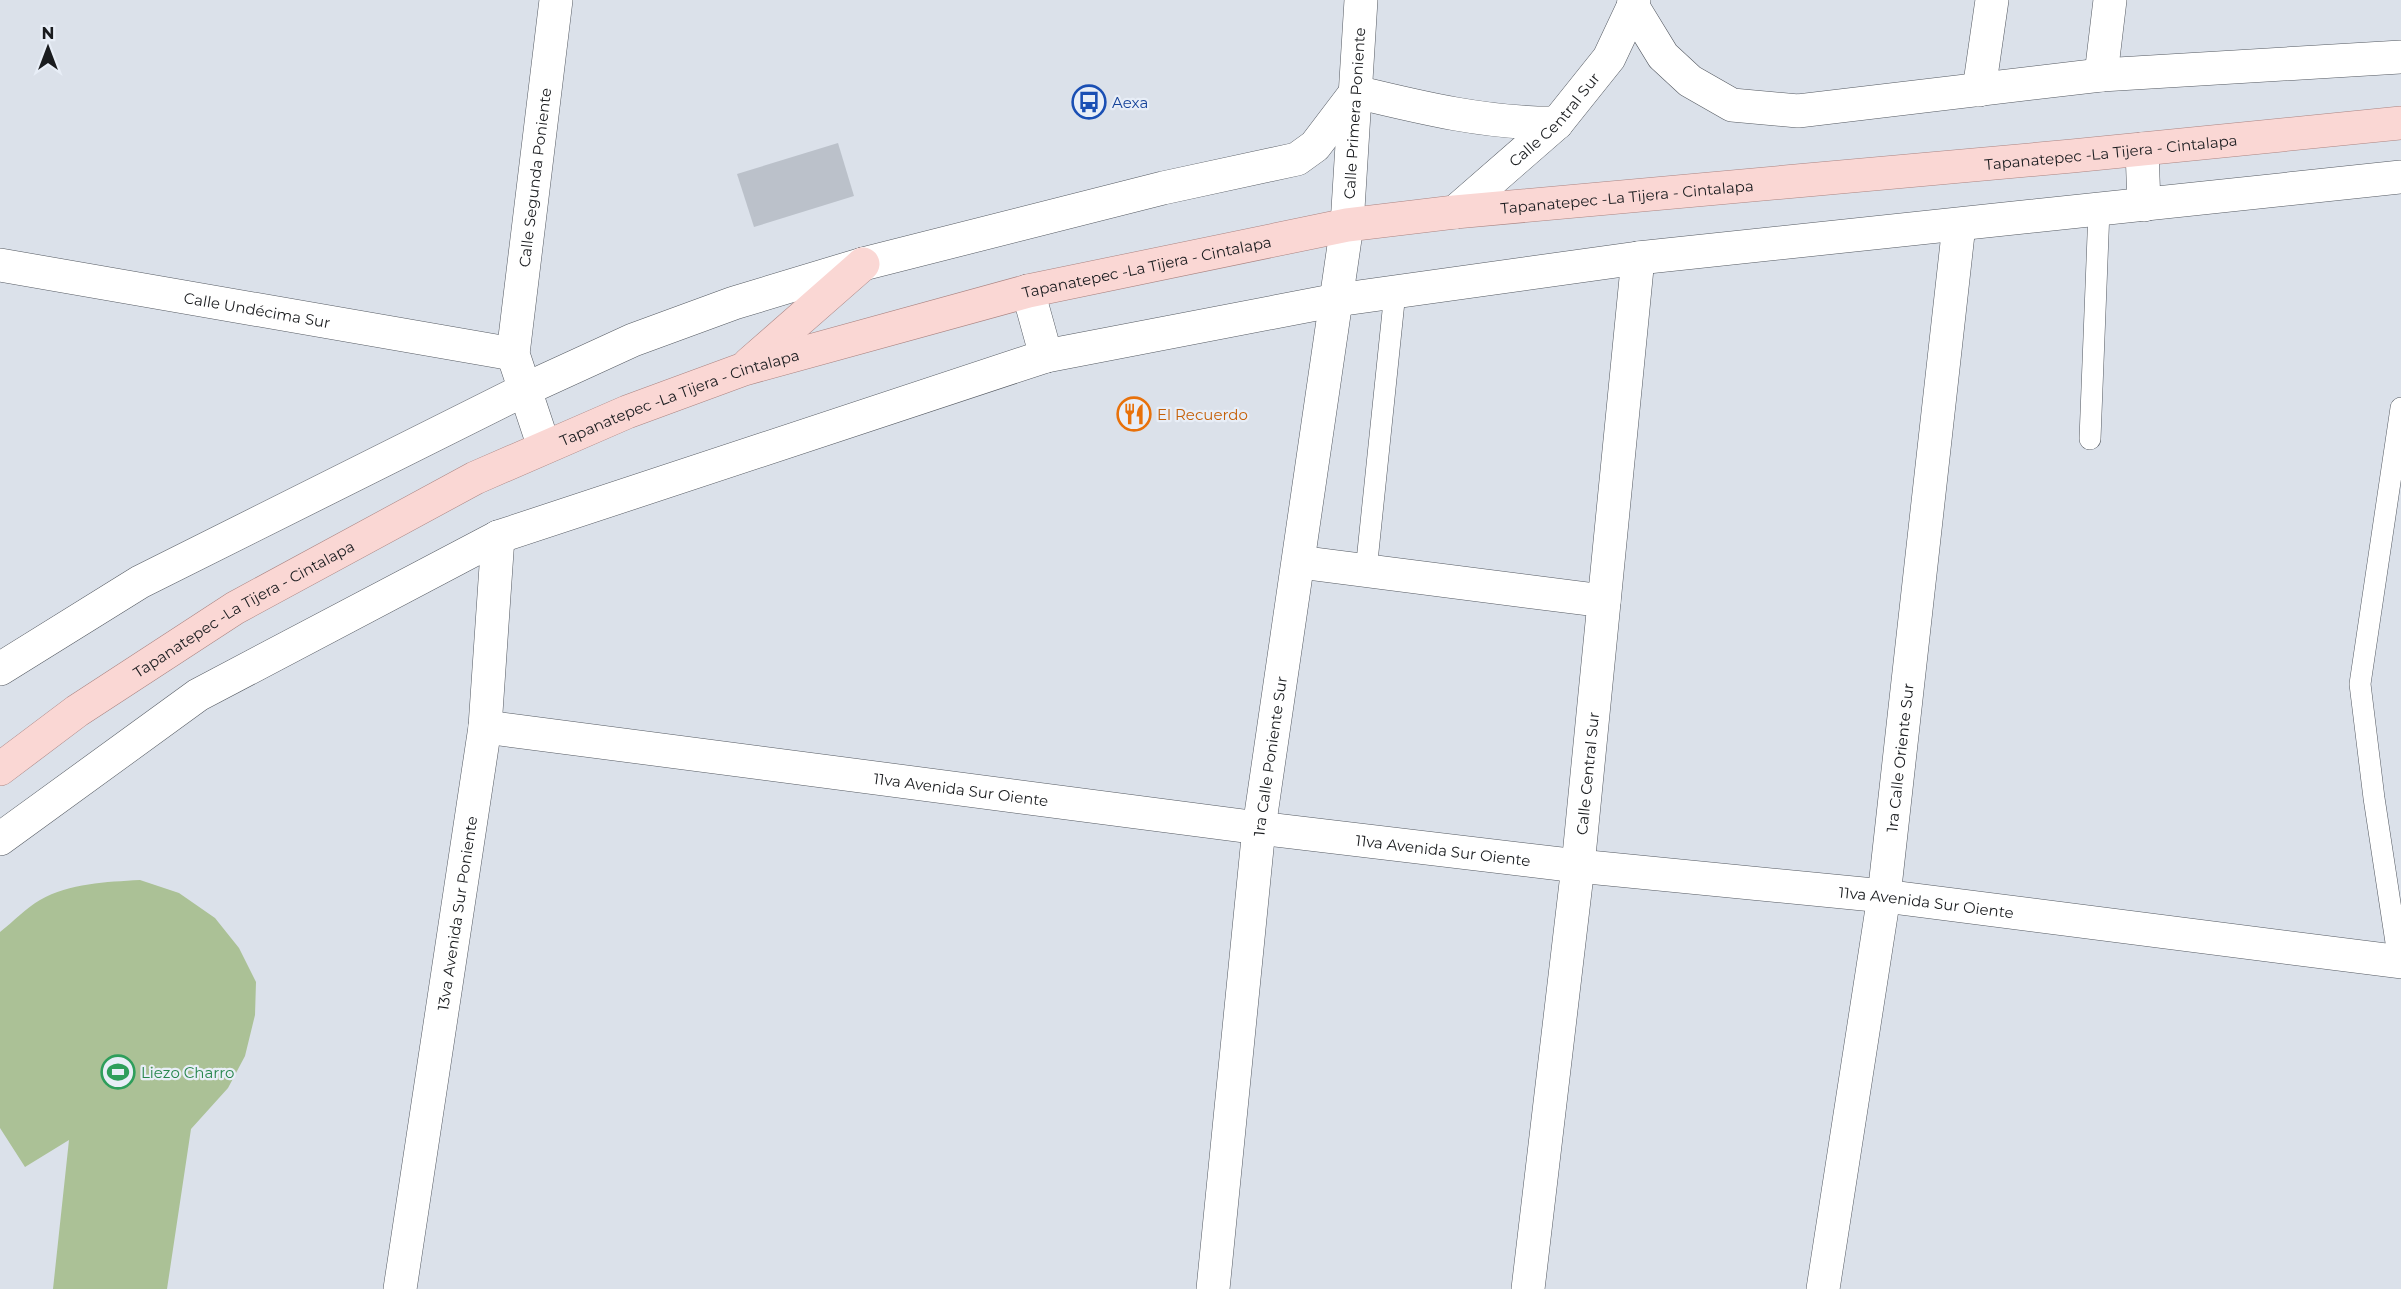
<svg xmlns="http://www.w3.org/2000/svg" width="2401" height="1289" viewBox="0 0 2401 1289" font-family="Montserrat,sans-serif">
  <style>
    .green { fill: #abc196 }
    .building { fill: #bbc1ca }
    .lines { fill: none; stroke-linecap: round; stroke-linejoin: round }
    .service-casing { stroke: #545961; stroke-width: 22 }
    .minor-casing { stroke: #545961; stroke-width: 34 }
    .tertiary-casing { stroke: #545961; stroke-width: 34 }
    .primary-casing { stroke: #aa8482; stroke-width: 34 }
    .service { stroke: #fff; stroke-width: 21 }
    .minor { stroke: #fff; stroke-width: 33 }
    .tertiary { stroke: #fff; stroke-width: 33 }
    .primary { stroke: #fad7d4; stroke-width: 33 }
    .labels { text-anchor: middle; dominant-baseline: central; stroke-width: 4.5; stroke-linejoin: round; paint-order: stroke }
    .transit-label { font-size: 15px; fill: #164399; stroke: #e8eef7; text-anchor: start }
    .street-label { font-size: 15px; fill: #1a1c1f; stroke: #e8eef7 }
    .food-label { font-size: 15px; fill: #c56008; stroke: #e8eef7; text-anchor: start }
    .leisure-label { font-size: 15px; fill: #27864d; stroke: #e8eef7; text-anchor: start }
  </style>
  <rect width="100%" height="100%" fill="#dbe1ea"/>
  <!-- green -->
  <path class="green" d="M140,880L179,893L215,918L239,948L256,982L255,1015L245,1056L228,1088L191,1129L167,1289H53L69,1140L25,1167L0,1128V932C13,922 26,908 40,900C70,883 106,882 140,880Z"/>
  <!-- building -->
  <path class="building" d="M838,143L854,196L754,227L737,174Z"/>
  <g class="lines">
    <!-- service casing -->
    <g class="service-casing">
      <path id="service" d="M2090,439L2099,210
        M1366,571L1395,292
        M2399,962L2374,798L2360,684L2401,408"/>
    </g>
    <!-- minor casing -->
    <g class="minor-casing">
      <g id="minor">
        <path d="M2101,75L2110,0"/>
        <path d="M1979,90L1992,0"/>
        <path d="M1356,92C1422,108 1488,124 1557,123"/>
        <path d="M2142,149L2144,205"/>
        <path id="s1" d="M0,265L513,354"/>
        <path d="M1028,291L1046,356"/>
        <path id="s2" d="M544,447L513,354L556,0"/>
        <path d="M1299,562L1604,601"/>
        <path d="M0,669L140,582L526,389L633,340L734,303L863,264"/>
        <path id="s3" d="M485,727L1259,828L1578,866L1884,896L2401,962"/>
        <path d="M0,839L198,695L498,537L1046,356L1337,300L1638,258L2401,177"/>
        <path id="s4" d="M400,1289L485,727L498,537"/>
        <path id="s5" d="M1213,1289L1259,828L1347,225"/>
        <path id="s6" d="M1528,1289L1578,866L1638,258"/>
        <path id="s7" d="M1823,1289L1884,896L1959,225"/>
      </g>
    </g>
    <!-- tertiary casing -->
    <g class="tertiary-casing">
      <g id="tertiary">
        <path d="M1633,7L1663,56L1690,81L1732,105L1798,111L2101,75L2401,57"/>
        <path id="s8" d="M1455,212L1557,123L1609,58L1633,7L1634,0"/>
        <path id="s9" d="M1347,225L1361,0"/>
        <path d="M863,264L1163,188L1297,159L1315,146L1356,92"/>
      </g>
    </g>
    <!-- primary casing -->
    <g class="primary-casing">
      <g id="primary">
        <path d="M749,364L863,264"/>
        <path id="s10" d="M0,769L77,711L235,608L475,478L627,412L744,369L1028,291L1347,225L1455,212L2072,156L2401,123"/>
      </g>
    </g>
    <!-- service -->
    <use href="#service" class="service"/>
    <!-- minor -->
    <use href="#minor" class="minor"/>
    <!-- tertiary -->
    <use href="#tertiary" class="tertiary"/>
    <!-- primary -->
    <use href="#primary" class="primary"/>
  </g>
  <!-- icons -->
  <defs>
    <g id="bus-ring" transform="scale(1.725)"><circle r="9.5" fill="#e8eef7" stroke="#1a4fb4" stroke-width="1.5"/><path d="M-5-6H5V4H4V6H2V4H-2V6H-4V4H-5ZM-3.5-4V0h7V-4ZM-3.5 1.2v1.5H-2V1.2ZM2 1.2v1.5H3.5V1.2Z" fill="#1a4fb4"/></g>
    <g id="restaurant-ring" transform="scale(1.725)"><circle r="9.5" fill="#e8eef7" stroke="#e8710a" stroke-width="1.5"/><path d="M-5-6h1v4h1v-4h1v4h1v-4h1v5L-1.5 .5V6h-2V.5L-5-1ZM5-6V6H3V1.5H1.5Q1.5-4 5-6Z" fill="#e8710a"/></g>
    <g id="stadium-ring" transform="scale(1.725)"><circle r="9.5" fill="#e8eef7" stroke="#2e9e5b" stroke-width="1.5"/><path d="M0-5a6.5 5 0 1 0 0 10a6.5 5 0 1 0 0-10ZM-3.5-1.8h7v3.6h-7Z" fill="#2e9e5b"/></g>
  </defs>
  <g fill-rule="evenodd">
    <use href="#bus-ring" x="1089" y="102"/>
    <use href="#restaurant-ring" x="1134" y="414"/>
    <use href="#stadium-ring" x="118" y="1072"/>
  </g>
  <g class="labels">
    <!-- transit labels -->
    <g class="transit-label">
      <text x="1112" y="102">Aexa</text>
    </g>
    <!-- street labels -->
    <g class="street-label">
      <text stroke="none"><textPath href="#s9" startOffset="112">Calle Primera Poniente</textPath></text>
      <text stroke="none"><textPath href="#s8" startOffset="136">Calle Central Sur</textPath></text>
      <text stroke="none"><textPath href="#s10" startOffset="2236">Tapanatepec -La Tijera - Cintalapa</textPath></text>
      <text stroke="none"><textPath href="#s2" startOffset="276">Calle Segunda Poniente</textPath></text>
      <text stroke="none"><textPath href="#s10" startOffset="1750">Tapanatepec -La Tijera - Cintalapa</textPath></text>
      <text stroke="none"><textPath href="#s10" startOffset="1264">Tapanatepec -La Tijera - Cintalapa</textPath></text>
      <text stroke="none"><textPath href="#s1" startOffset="261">Calle Undécima Sur</textPath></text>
      <text stroke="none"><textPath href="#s10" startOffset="778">Tapanatepec -La Tijera - Cintalapa</textPath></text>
      <text stroke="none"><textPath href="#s10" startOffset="292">Tapanatepec -La Tijera - Cintalapa</textPath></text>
      <text stroke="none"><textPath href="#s5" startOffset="536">1ra Calle Poniente Sur</textPath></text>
      <text stroke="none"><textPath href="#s7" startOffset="537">1ra Calle Oriente Sur</textPath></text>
      <text stroke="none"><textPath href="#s6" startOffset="519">Calle Central Sur</textPath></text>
      <text stroke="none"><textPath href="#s3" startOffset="480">11va Avenida Sur Oiente</textPath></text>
      <text stroke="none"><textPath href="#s3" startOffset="966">11va Avenida Sur Oiente</textPath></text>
      <text stroke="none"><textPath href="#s3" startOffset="1452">11va Avenida Sur Oiente</textPath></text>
      <text stroke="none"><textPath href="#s4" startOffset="380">13va Avenida Sur Poniente</textPath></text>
    </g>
    <!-- food labels -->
    <g class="food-label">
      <text x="1157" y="414">El Recuerdo</text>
    </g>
    <!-- leisure labels -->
    <g class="leisure-label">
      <text x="141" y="1072">Liezo Charro</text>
    </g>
  </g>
  <!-- north arrow -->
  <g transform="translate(48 48)" stroke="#e8eef7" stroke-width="4.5" paint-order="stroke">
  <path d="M0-4.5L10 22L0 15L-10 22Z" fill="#1a1c1f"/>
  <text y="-9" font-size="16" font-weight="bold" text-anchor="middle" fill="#1a1c1f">N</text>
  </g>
</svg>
